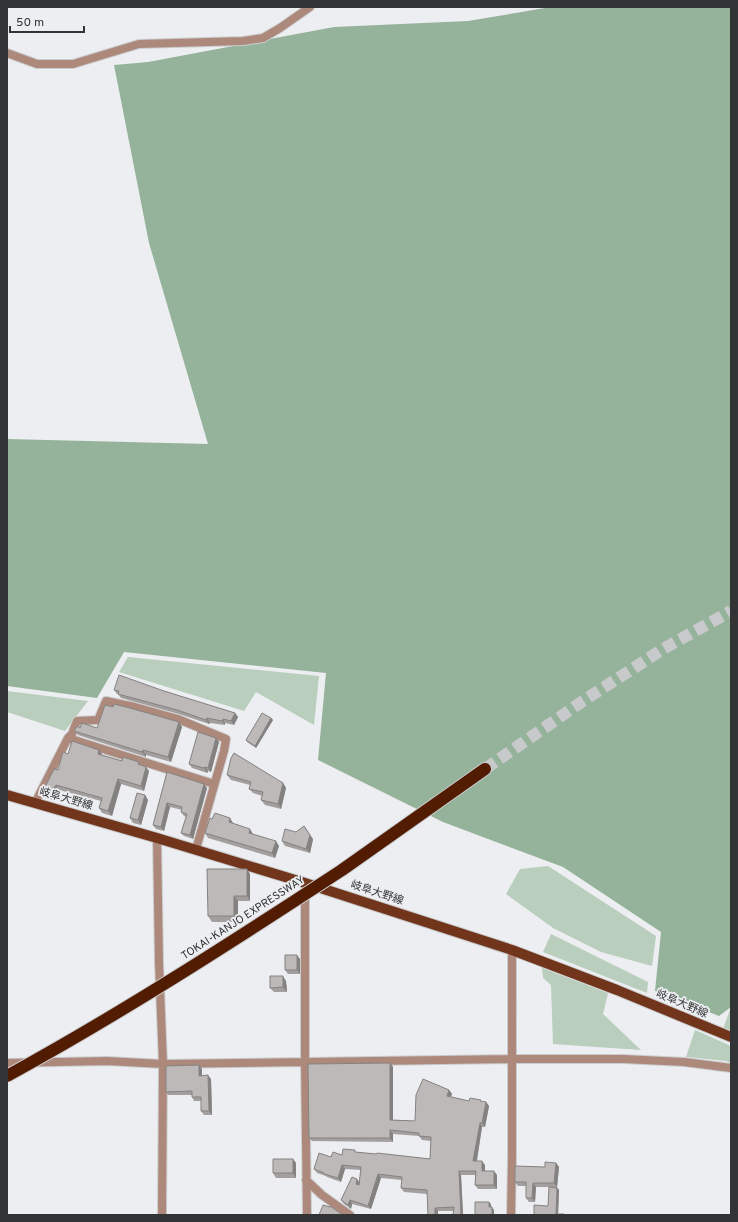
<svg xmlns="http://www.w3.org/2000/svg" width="738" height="1222" viewBox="0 0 738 1222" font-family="Overpass,'Noto Sans JP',sans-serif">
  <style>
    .green { fill: #b9cebc }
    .forest { fill: #95b39a }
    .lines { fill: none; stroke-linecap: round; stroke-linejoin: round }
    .highway-tunnel { stroke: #c8c9cb; stroke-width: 12; stroke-dasharray: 12 6; stroke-linecap: butt }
    .street-casing { stroke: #cbcccf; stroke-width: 10 }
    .primary-casing { stroke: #cbcccf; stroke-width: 12 }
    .highway-casing { stroke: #cbcccf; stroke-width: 14 }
    .street { stroke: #ad897b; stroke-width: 8 }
    .primary { stroke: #71351b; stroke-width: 10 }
    .highway { stroke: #521c03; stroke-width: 12 }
    .highway-bridge-casing { stroke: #cbcccf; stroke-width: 14; stroke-linecap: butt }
    .highway-bridge { stroke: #521c03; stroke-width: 12 }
    .wall { fill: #a39f9e }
    .shaded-wall { fill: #848281 }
    .building { fill: #bdb9b8; stroke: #848281 }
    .labels { text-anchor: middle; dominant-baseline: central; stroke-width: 3.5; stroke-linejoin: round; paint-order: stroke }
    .street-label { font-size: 11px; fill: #323334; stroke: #edeef1 }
  </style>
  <rect width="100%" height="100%" fill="#edeef1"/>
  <!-- green -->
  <path class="green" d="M128,657L319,676L314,725L256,692L244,711L119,672Z
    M7,691L88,701L65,731L7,712Z
    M548,866L656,936L652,966L601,952L553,928L506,894L520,869Z
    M551,934L648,982L647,993L543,952Z
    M542,968L608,993L603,1014L641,1050L553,1044L551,985L543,978Z
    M731,1007V1032L723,1029Z
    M695,1030L731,1046V1063L726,1061L686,1057Z"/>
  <!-- forest -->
  <path class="forest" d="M551,7H731V1007L719,1016L655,991L661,932L563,867L443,822L318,760L326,673L124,652L97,698L7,686V439L208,444L149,243L114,65L148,62L334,27L468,21Z"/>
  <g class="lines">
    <!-- highway-tunnel -->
    <path class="highway-tunnel" d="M485,769L583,701L663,649L731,611"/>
    <!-- street casing -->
    <g class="street-casing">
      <path id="street" d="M7,53L37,64H73L139,44L243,41L263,38L280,28L310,7
        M68,738L214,784
        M35,803L68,738L72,734L77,721L98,720L106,701L135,707L178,719L226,739L224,751L196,849
        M157,838L159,963L163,1064L162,1215
        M305,891V1063L307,1215
        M7,1063L107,1061L163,1064L512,1059H623L684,1062L731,1068
        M306,1180L322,1195L350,1215
        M511,1215L512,1158V950"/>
    </g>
    <!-- primary casing -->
    <g class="primary-casing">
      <path id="primary" d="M7,795L157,838L305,883L512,950L617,990L731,1037"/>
    </g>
    <!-- highway casing -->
    <g class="highway-casing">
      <path id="highway" d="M342,870L485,769"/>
    </g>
    <!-- street -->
    <use href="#street" class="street"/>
    <!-- primary -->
    <use href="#primary" class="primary"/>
    <!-- highway -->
    <use href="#highway" class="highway"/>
    <!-- highway-bridge casing -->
    <g class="highway-bridge-casing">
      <path id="highway-bridge" d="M7,1076C122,1013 232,942 342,870"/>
    </g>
    <!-- highway-bridge -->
    <use href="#highway-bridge" class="highway-bridge"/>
  </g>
  <!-- wall -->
  <path class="wall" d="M114,690L164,691L235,713L238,717L234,725L225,723V725L210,723L209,724L179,714L121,698L118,694H117Z
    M113,707L179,722L182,727L171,762L146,755V757L78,735L74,731L80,728H97Z
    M271,718L273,720L256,748L247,742L246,740Z
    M216,738L219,742L211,772L208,771L207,773L192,768L189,764Z
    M99,750L102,755L122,761L141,765L149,771L144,791L121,784L112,816L102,813L99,808L101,801L59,790L54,800L45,798L42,793L68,754Z
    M167,772L207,788L193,839L184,836L181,833L186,817L184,816L181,812L182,810L170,807L164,831L156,829L153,825Z
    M227,775L283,783L286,788L281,809L265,805L261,800L262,796L253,793L249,789L250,785L231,780Z
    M145,795L148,800L141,825L133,823L130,818Z
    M233,823V824L253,834L279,846L275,858L208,838L205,833Z
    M313,839L310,853L285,846L282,841Z
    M250,874V901H238V922H212L208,916Z
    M300,959V974H288L285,970Z
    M286,981L287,992H274L270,988Z
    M390,1063L393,1067V1120L415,1121L449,1090L452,1094L451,1097L469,1101L486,1102L489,1106L485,1127H482L477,1161L485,1165V1171L497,1175V1189H478L475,1185V1175H461L463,1215H453L454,1211H438V1215H428L427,1194L404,1192L401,1188L402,1180L381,1178L371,1209L352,1204L351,1209L344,1204L341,1200L359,1182L361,1170L345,1169L341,1182L327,1177L326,1176L317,1173L314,1169L331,1157L356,1152L430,1159L431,1141L422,1140L419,1136L393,1134V1142L312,1141L309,1138Z
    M202,1069V1076L211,1079L212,1115H204L201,1111V1101H194L192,1097V1095H168L166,1092Z
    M293,1159L296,1163V1178H276L273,1173Z
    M556,1163L559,1167L557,1187L559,1190L558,1214H564L565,1215H534L548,1206L549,1187H536L535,1202H529L526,1198V1186H518L515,1182L545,1167Z"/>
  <!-- shaded-wall -->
  <path class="shaded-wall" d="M235,713L238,717L234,725L231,721Z
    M207,718L210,723L209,724L206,720Z
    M271,718L273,720L256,748L255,746Z
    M223,719L225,723V725L222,721Z
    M179,722L182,727L171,762L168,757Z
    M216,738L219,742L211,772L208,768Z
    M99,750L102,754L101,759L98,754Z
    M143,750L146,755V757L142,752Z
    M146,767L149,771L144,791L141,786Z
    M205,767L208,771L207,773L204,768Z
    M118,779L121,784L112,816L108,811Z
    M283,783L286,788L281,809L278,804Z
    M204,784L207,788L193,839L190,835Z
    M56,785L59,790L54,800L50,795Z
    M145,795L148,800L141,825L138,820Z
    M167,803L170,807L164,831L161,827Z
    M230,818L233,823L232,827L229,822Z
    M304,826L313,839L310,853L306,849Z
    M250,829L253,834L249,833Z
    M276,841L279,846L275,858L272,853Z
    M247,869L250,874V901L247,896Z
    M234,896L238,901V922L234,916Z
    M297,955L300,959V974L297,970Z
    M283,976L286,981L287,992L283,987Z
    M390,1063L393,1067V1123L390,1120Z
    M199,1065L202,1069V1080L199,1076Z
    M208,1075L211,1079L212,1115L209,1111Z
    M449,1090L452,1094L449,1100L447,1096Z
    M486,1102L489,1106L485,1127L482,1123Z
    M480,1123L482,1127L476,1165L473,1161Z
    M390,1130L393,1134V1142L390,1138Z
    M293,1159L296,1163V1178L293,1173Z
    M482,1161L485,1165V1175L482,1171Z
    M556,1163L559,1167L557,1187L554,1183Z
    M342,1165L345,1169L341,1182L338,1178Z
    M459,1171L461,1175L463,1215H461Z
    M494,1171L497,1175V1189L494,1185Z
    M378,1174L381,1178L371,1209L368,1206Z
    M357,1179L360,1183L358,1188L356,1184Z
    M533,1183L536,1187L535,1202L532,1198Z
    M557,1188L559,1190L558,1215H556Z
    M350,1200L352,1204L351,1209L348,1205Z
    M489,1202L491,1204V1210L489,1207Z
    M492,1207L494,1210V1215H492Z
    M435,1208L438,1211V1215H435Z"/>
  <!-- building -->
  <path class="building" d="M119,675L164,691L235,713L231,721L223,719L222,721L207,718L206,720L177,710L118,694L119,691L114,690Z
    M114,704L130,708L179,722L168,757L143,750L142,752L74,731L77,726L80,728L82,723L97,728L105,705L113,707Z
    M262,713L271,718L255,746L246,740Z
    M198,732L216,738L208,768L205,767L204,768L189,764Z
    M72,741L99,750L98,754L122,761L123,757L139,762L138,764L146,767L141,786L118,779L108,811L99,808L102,798L56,785L50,795L42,793L54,769L58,770L63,752L68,754Z
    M234,753L283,783L278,804L261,800L263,792L249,789L251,782L227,775L231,758Z
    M167,772L204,784L190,835L181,833L187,814L181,812L182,807L167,803L161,827L153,825Z
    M137,793L145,795L138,820L130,818Z
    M215,813L230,818L229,822L250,829L249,833L276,841L272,853L205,833L210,818L212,819Z
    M304,826L310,835L306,849L282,841L285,829L296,832Z
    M207,869H247V896H234V916H208Z
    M285,955H297V970H285Z
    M270,976H283V987L270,988Z
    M390,1063V1120L415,1121L416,1095L423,1079L449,1090L447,1096L469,1101L470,1098L481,1100L480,1101L486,1102L482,1123H480L473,1161H482V1171H494V1185H475L476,1171H459L461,1215H453L454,1207L435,1208V1215H428L427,1190L401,1188L402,1177L378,1174L368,1206L350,1200L348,1205L341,1200L352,1177L357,1179L356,1184L359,1185L361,1167L342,1165L338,1178L324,1174V1173L314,1169L319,1153L331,1157L333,1152L342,1155L343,1149L355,1150V1152L376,1154L377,1153L430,1159L431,1137L419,1136V1133L390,1130V1138H309L308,1064Z
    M199,1065V1076L208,1075L209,1111H201V1097H192V1091L166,1092V1066Z
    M273,1159H293V1173H273Z
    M545,1162L556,1163L554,1183H533L532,1198H526V1182H515V1166L545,1167Z
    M549,1187L557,1188L556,1215H534V1205L548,1206Z
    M475,1202H489V1207H492V1215H493H475Z
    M323,1205L330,1207V1206L343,1215H319Z
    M557,1214H564V1215H557Z"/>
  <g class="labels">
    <!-- street labels -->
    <g class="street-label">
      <text transform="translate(66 799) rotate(16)">岐阜大野線</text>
      <text transform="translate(377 893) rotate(18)">岐阜大野線</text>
      <text transform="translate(243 918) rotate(-33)">TOKAI-KANJO EXPRESSWAY</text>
      <text transform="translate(682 1004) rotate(23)">岐阜大野線</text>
    </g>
  </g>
  <!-- border -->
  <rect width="738" height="1222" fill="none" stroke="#323334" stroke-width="16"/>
  <!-- scale -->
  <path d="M10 26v6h74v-6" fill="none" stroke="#323334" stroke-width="2"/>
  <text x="16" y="26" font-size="12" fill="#323334" stroke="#edeef1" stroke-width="3" paint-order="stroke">50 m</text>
</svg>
